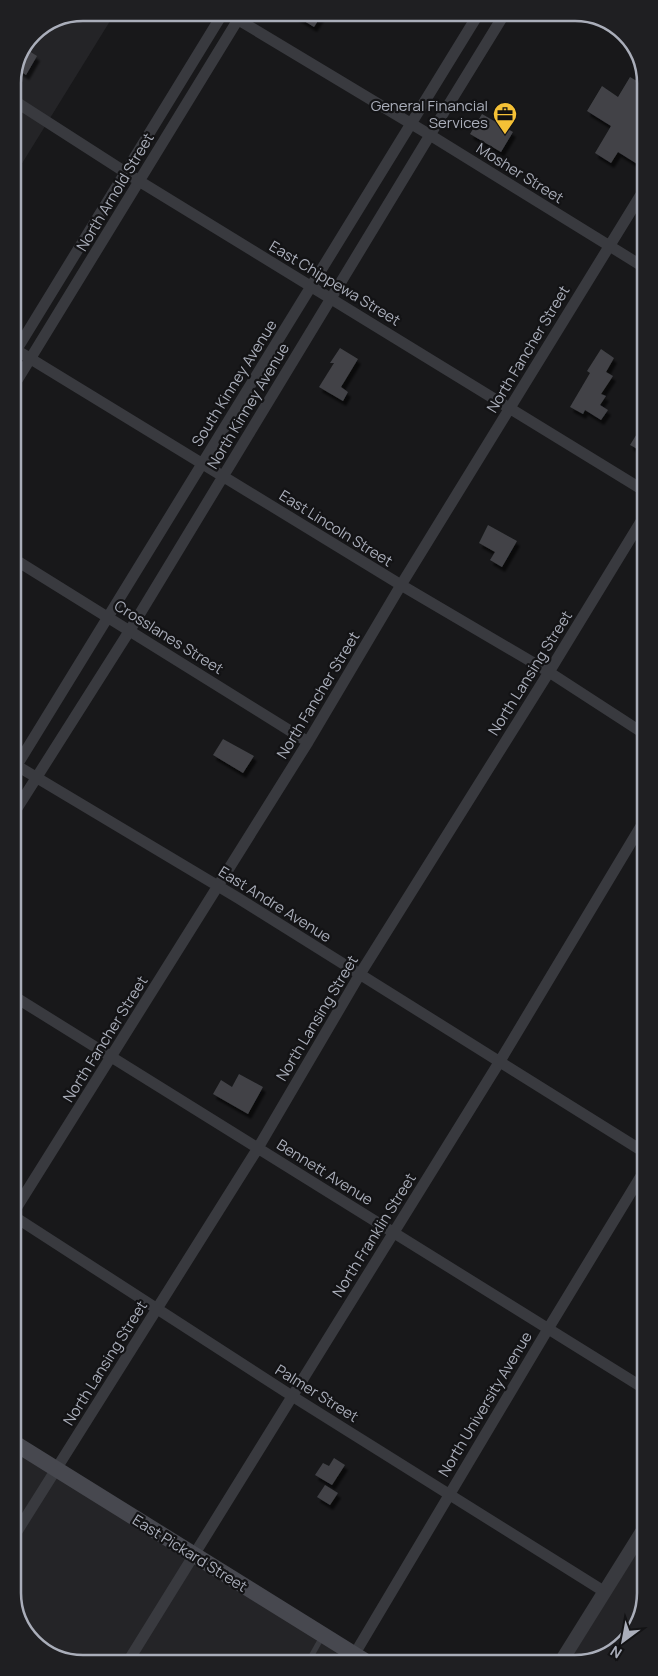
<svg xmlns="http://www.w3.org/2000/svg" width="658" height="1676" viewBox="0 0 658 1676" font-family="Manrope,sans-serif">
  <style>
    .built { fill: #242427 }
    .building { fill: #424347; filter: url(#shadow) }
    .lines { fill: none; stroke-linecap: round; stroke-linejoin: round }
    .service { stroke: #393a3f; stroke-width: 5.5 }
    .minor { stroke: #393a3f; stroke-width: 11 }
    .tertiary { stroke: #393a3f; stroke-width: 14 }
    .secondary { stroke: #47484f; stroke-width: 16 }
    .labels { text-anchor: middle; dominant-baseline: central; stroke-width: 4.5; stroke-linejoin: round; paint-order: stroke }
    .poi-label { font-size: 15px; fill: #aaaeba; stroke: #131315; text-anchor: end }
    .street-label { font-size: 15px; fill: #aaaeba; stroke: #131315 }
    .rim { fill: none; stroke: #aaaeba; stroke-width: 2.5 }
  </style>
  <defs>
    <filter id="shadow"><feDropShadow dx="3" dy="5" stdDeviation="1" flood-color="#0009"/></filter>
  </defs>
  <rect width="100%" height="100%" fill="#18181a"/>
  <!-- built -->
  <path class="built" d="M83,13H115L13,178V78L33,33Z
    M16,1444L365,1661L78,1663L40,1649L16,1616Z
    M645,1525V1593L631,1636L598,1660H561Z"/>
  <!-- building -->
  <path class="building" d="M291,13H323L314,27Z
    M26,49L37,56L26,75L17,69Z
    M630,77L642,84V167L618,152L611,163L595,153L611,126L587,111L602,86L618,97Z
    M482,114L513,132L501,152L470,134Z
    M340,348L358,359L341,387L348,392L343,401L319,387L334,363H330Z
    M601,349L614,358L606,372L613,376L601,394L606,396L600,405L608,410L601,420L585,410L583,414L570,407L590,373L587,371Z
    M643,424V452L630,445Z
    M488,525L517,541L502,567L490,560L495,552L479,543Z
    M223,739L254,756L243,773L213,755Z
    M239,1074L263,1087L248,1114L213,1094L221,1080L232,1087Z
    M334,1458L345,1465L332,1485L315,1475L323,1463L329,1466Z
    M325,1485L338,1493L330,1505L317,1497Z"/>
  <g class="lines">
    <!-- service -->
    <path class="service" d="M308,1662L322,1637"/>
    <!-- minor -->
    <path class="minor" d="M227,13L430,135L642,266
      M13,100L139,181L643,490
      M13,348L401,585L549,672L643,733
      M14,354L223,13
      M13,387L242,13
      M14,559L308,742
      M14,764L238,898L644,1152
      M14,770L479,13
      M14,813L130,630L430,135L505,13
      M15,997L645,1389
      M15,1210L308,742L401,585L642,193
      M15,1217L292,1396L605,1592
      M16,1533L258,1148L360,974L549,672L643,518
      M354,1655L548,1329L644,1171
      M127,1663L500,1061L644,821"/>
    <!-- tertiary -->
    <path class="tertiary" d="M606,22L622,32
      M562,1660L645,1527"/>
    <!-- secondary -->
    <path class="secondary" d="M16,1444L365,1661"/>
  </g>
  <!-- icons -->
  <defs>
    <g id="office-pin" transform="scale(1.25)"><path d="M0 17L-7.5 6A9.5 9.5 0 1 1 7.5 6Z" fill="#f5c136" stroke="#131315"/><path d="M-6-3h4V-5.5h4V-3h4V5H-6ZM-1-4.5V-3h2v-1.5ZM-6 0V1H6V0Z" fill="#111"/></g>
  </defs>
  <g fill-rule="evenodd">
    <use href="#office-pin" x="505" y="114"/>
  </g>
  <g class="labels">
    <!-- poi labels -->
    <g class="poi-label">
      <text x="488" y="105">General Financial<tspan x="488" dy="17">Services</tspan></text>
    </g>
    <!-- street labels -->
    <g class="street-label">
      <text transform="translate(520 173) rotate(32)">Mosher Street</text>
      <text transform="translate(115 192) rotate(-59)">North Arnold Street</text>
      <text transform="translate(335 283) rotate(31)">East Chippewa Street</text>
      <text transform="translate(528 349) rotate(-59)">North Fancher Street</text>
      <text transform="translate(234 383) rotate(-58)">South Kinney Avenue</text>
      <text transform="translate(248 406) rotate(-59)">North Kinney Avenue</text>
      <text transform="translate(336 528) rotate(32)">East Lincoln Street</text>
      <text transform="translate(169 637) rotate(32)">Crosslanes Street</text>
      <text transform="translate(530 673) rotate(-58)">North Lansing Street</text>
      <text transform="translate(318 695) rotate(-59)">North Fancher Street</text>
      <text transform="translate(275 904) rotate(32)">East Andre Avenue</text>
      <text transform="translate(317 1018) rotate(-59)">North Lansing Street</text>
      <text transform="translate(105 1039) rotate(-58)">North Fancher Street</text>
      <text transform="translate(325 1172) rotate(32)">Bennett Avenue</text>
      <text transform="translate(374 1235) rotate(-58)">North Franklin Street</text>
      <text transform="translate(105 1363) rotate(-58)">North Lansing Street</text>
      <text transform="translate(317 1393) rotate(32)">Palmer Street</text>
      <text transform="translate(485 1404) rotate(-59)">North University Avenue</text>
      <text transform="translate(190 1553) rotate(32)">East Pickard Street</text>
    </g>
  </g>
  <!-- crop -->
  <path d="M0 0H658V1676H0ZM83 21H575A62 62 0 0 1 637 83V1593A62 62 0 0 1 575 1655H83A62 62 0 0 1 21 1593V83A62 62 0 0 1 83 21Z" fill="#1f1f22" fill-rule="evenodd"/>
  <path class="rim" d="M83 21H575A62 62 0 0 1 637 83V1593A62 62 0 0 1 575 1655H83A62 62 0 0 1 21 1593V83A62 62 0 0 1 83 21Z"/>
  <!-- north arrow -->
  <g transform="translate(623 1641) rotate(212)" stroke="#131315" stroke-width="4" paint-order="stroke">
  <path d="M0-4L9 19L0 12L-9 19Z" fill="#aaaeba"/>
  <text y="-8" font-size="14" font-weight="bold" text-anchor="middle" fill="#aaaeba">N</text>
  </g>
</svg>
